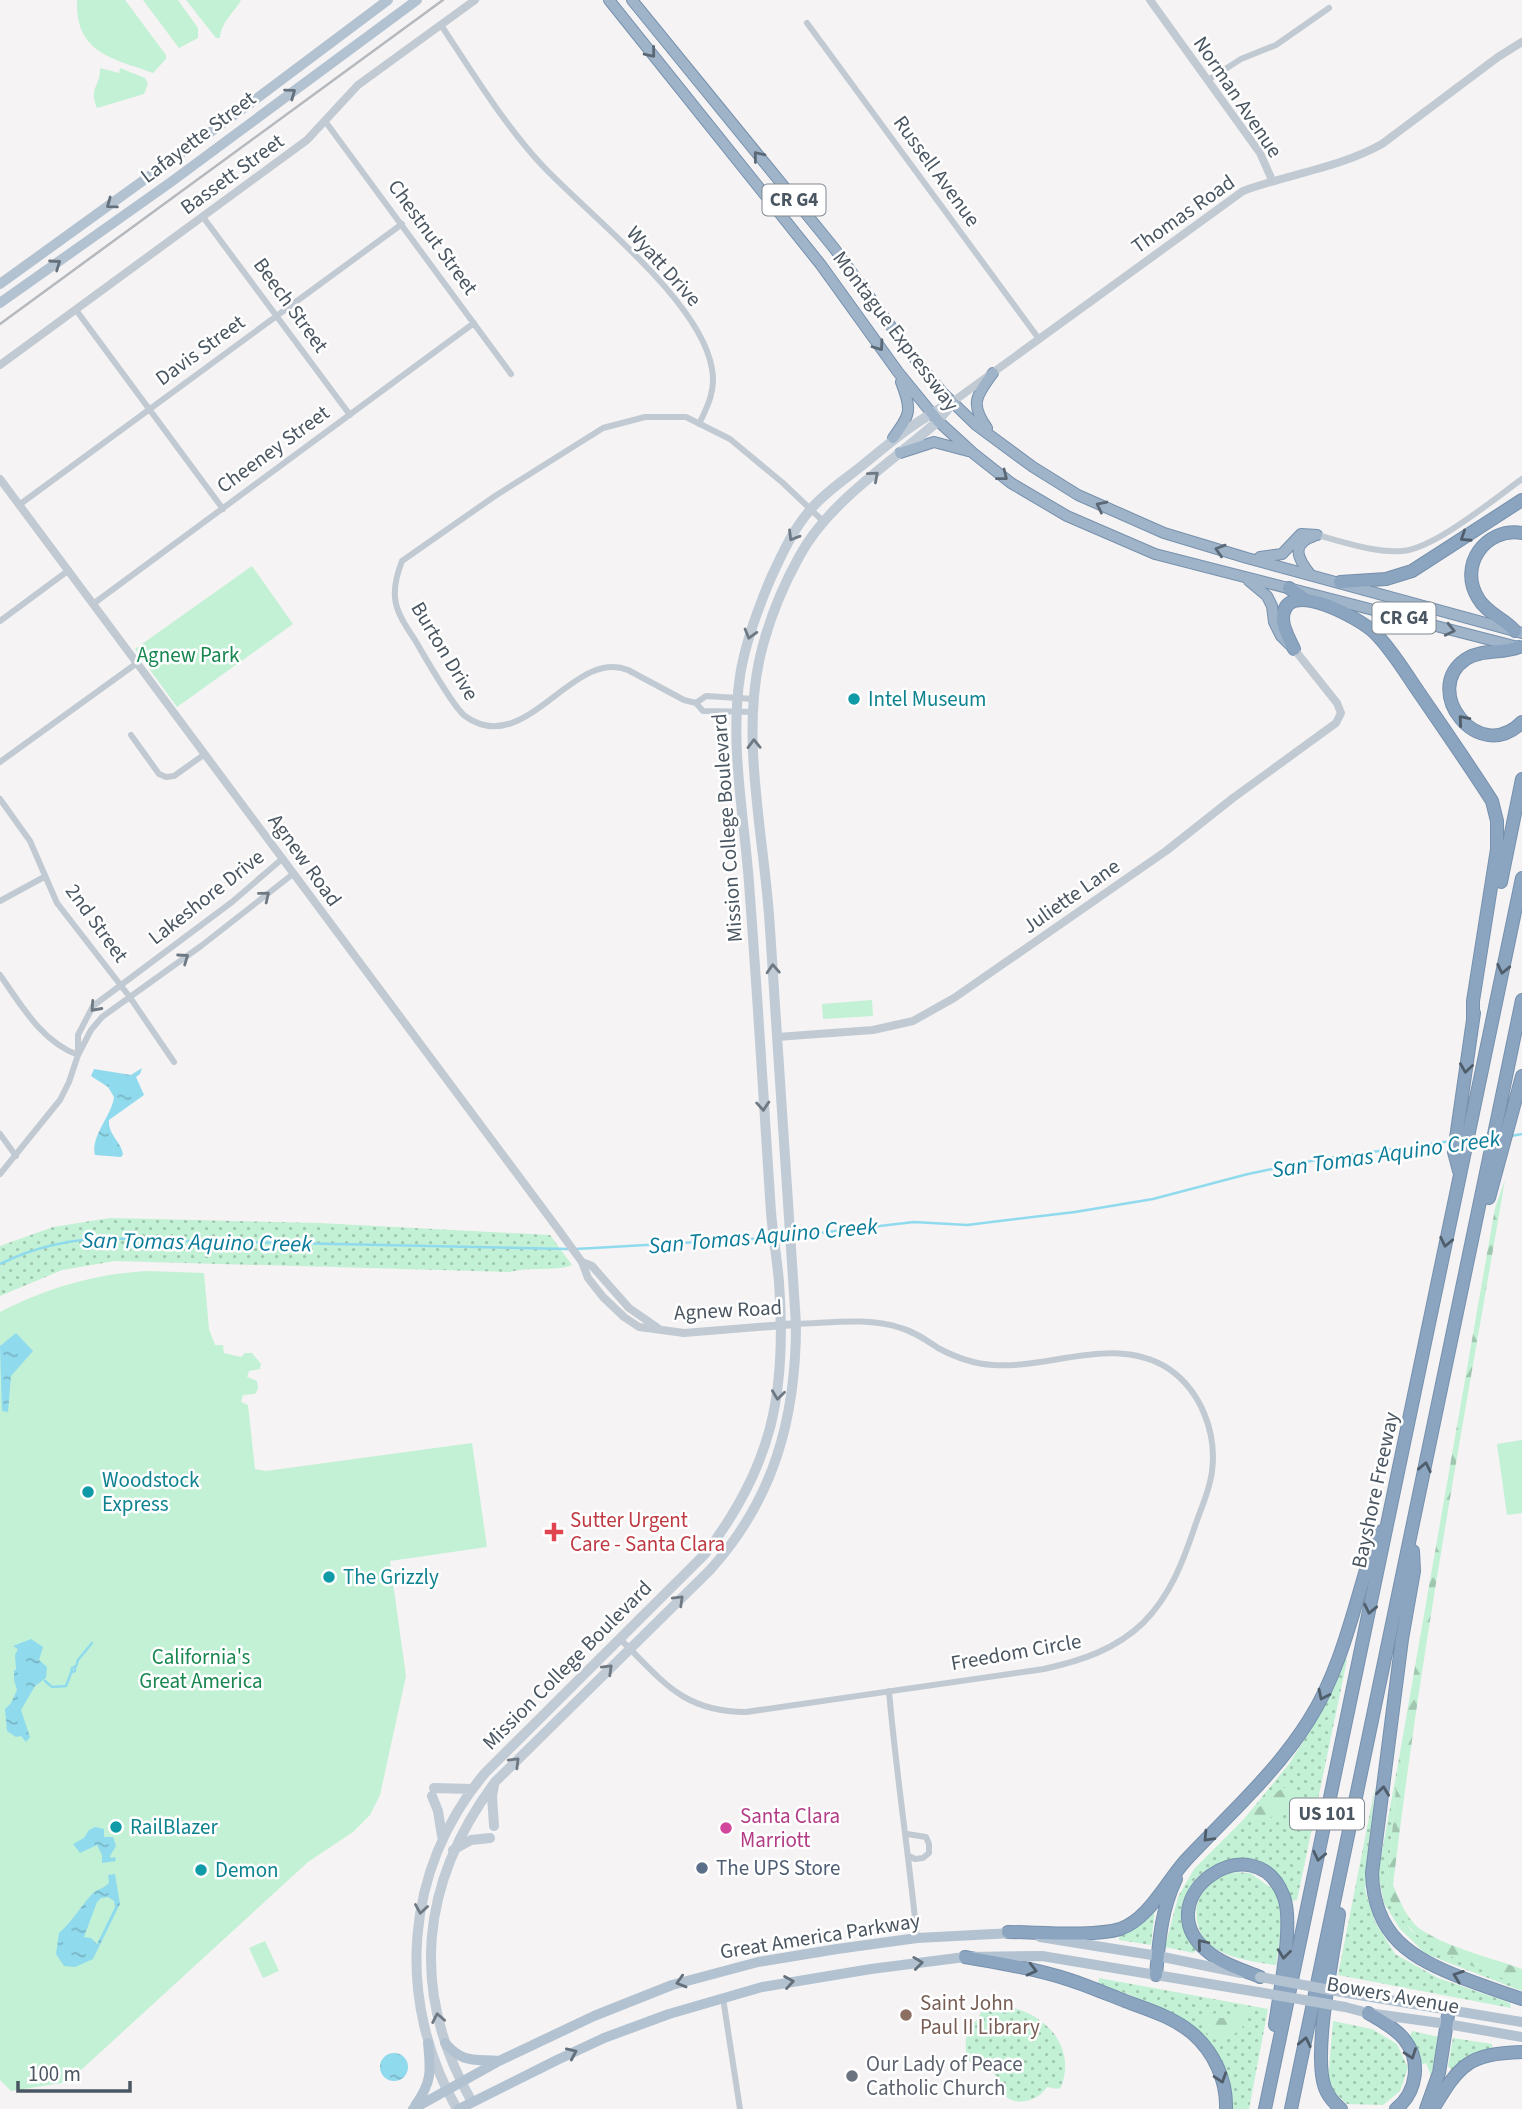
<svg xmlns="http://www.w3.org/2000/svg" width="1522" height="2109" viewBox="0 0 1522 2109" font-family="'Source Sans 3',sans-serif">
  <style>
    .grass { fill: url(#grass-dots) }
    .forest { fill: url(#forest-firs) }
    .green { fill: #c3f1d5 }
    .water { fill: url(#water-ripples); fill-rule: evenodd }
    .lines { fill: none; stroke-linecap: round; stroke-linejoin: round }
    .stream { stroke: #90daee; stroke-width: 2.5 }
    .trunk-casing { stroke: #7690ad; stroke-width: 12 }
    .motorway-casing { stroke: #7690ad; stroke-width: 14 }
    .minor { stroke: #c1cad2; stroke-width: 6 }
    .tertiary { stroke: #c1cad2; stroke-width: 8 }
    .secondary { stroke: #c1cbd6; stroke-width: 10 }
    .primary { stroke: #b3c2d1; stroke-width: 10 }
    .trunk { stroke: #9fb4c9; stroke-width: 10 }
    .motorway { stroke: #8ba5c1; stroke-width: 12 }
    .rail { stroke: #b5b8bd; stroke-width: 2.5 }
    .primary-bridge { stroke: #b3c2d1; stroke-width: 10 }
    .oneway { stroke: #5b6976 }
    .oneway2 { stroke: #64717d }
    .oneway3 { stroke: #6e7984 }
    .oneway4 { stroke: #505e6b }
    .oneway5 { stroke: #6e7983 }
    .culture-dot { fill: #0f9aa8; stroke: #fff; stroke-width: 2.5 }
    .health-dot { fill: #e0444e; stroke: #fff; stroke-width: 2.5 }
    .hotel-dot { fill: #d1479c; stroke: #fff; stroke-width: 2.5 }
    .service-dot { fill: #5c6f8a; stroke: #fff; stroke-width: 2.5 }
    .education-dot { fill: #8d6e63; stroke: #fff; stroke-width: 2.5 }
    .worship-dot { fill: #6b7280; stroke: #fff; stroke-width: 2.5 }
    .labels { text-anchor: middle; dominant-baseline: central; stroke-width: 5; stroke-linejoin: round; paint-order: stroke }
    .shield { fill: #fff; stroke: #808990; stroke-width: 2 }
    .shield-label { font-size: 19px; font-weight: bold; fill: #4a5661 }
    .street-label { font-size: 21px; fill: #4a5661; stroke: #fff }
    .park-label { font-size: 21px; fill: #17864f; stroke: #fff }
    .culture-label { font-size: 21px; fill: #0d838f; stroke: #fff; text-anchor: start }
    .health-label { font-size: 21px; fill: #be3a42; stroke: #fff; text-anchor: start }
    .hotel-label { font-size: 21px; fill: #b23c85; stroke: #fff; text-anchor: start }
    .service-label { font-size: 21px; fill: #4e5e75; stroke: #fff; text-anchor: start }
    .education-label { font-size: 21px; fill: #785e54; stroke: #fff; text-anchor: start }
    .worship-label { font-size: 21px; fill: #5b616d; stroke: #fff; text-anchor: start }
    .water-label { font-size: 23px; font-style: italic; fill: #0c7c9b; stroke: #fff }
  </style>
  <defs>
    <pattern id="grass-dots" width="8" height="8" patternUnits="userSpaceOnUse" patternTransform="scale(1.75)"><rect width="8" height="8" fill="#c3f1d5"/><path d="M2 2h.1M6 6h.1" fill="none" stroke="#a0c6b0" stroke-width="1.8" stroke-linecap="round"/></pattern>
    <pattern id="forest-firs" width="22" height="20" patternUnits="userSpaceOnUse" patternTransform="scale(1.75)"><rect width="22" height="20" fill="#c3f1d5"/><path d="M5 1l3.5 6h-7zM16 11l3.5 6h-7z" fill="#a0c6b0"/></pattern>
    <pattern id="water-ripples" width="26" height="14" patternUnits="userSpaceOnUse" patternTransform="scale(1.75)"><rect width="26" height="14" fill="#90daee"/><path d="M2 4q2-2 4 0t4 0M15 11q2-2 4 0t4 0" fill="none" stroke="#78b4c4"/></pattern>
  </defs>
  <rect width="100%" height="100%" fill="#f5f3f3"/>
  <!-- grass -->
  <path class="grass" d="M110,1218L319,1223L550,1235L572,1265C554,1272 532,1266 510,1272L115,1261L62,1270L0,1296V1246L53,1227Z
    M1344,1658L1347,1660L1297,1900L1289,1901C1285,1890 1282,1880 1273,1872C1240,1843 1177,1870 1185,1917C1187,1927 1193,1938 1197,1948L1194,1953L1165,1947L1178,1897L1194,1869L1244,1819L1289,1764L1321,1713Z
    M1398,1764L1387,1891L1410,1930L1447,1954L1522,1986V1991L1426,1954L1400,1929L1384,1903L1378,1874Z
    M1375,1787L1365,1890L1375,1922L1395,1954L1438,1978L1510,2003L1511,2008L1338,1975Z
    M1231,1872L1250,1873L1274,1890L1280,1903L1282,1923L1276,1965C1253,1962 1228,1958 1209,1945C1205,1942 1202,1936 1200,1931C1189,1904 1204,1881 1231,1872Z
    M1155,1909L1151,1945L1119,1940V1934Z
    M1099,1978L1268,2009L1249,2109H1232C1230,2025 1163,2008 1098,1983Z
    M993,2006C1036,2004 1079,2042 1061,2087L1058,2089L1047,2087C1038,2101 1016,2108 1003,2094C997,2088 998,2080 994,2073C988,2070 983,2071 977,2068C964,2062 964,2042 968,2031C972,2023 978,2021 981,2012Z
    M1333,2021L1372,2029L1397,2044L1408,2068L1400,2091L1383,2105L1347,2104L1335,2093L1328,2080Z
    M1412,2031L1439,2037L1431,2076L1426,2063L1421,2065L1410,2037Z
    M1453,2038L1492,2044L1493,2051L1452,2070L1448,2066Z"/>
  <!-- forest -->
  <path class="forest" d="M1505,1180C1465,1414 1421,1648 1393,1885C1400,1901 1407,1921 1423,1931C1450,1948 1492,1958 1522,1969V1986C1473,1965 1404,1947 1387,1891L1398,1764L1495,1208Z
    M1292,1786L1299,1797C1287,1813 1272,1819 1252,1821C1250,1806 1261,1809 1269,1801C1277,1792 1279,1788 1292,1786Z
    M1239,2010H1246L1249,2015C1244,2030 1234,2035 1220,2041L1210,2038L1200,2022L1206,2016L1215,2013L1219,2018H1226Z"/>
  <!-- green -->
  <path class="green" d="M77,0H125L166,55V59L153,73C112,58 75,53 77,0Z
    M143,0H178L198,28V38L179,48Z
    M186,0H241C234,13 221,22 220,38H216Z
    M100,68L119,73L120,68L145,78L148,84L144,94L97,108C88,88 101,86 100,68Z
    M252,566L293,624L177,707L135,649Z
    M872,1000L873,1016L823,1019L822,1004Z
    M147,1271L204,1273L209,1329L215,1345H223L224,1353L241,1357L245,1353H252L261,1364L260,1369L249,1371L247,1377L257,1381L258,1389L255,1394L243,1395L241,1402L248,1405L255,1469L266,1471L472,1443L487,1547L390,1561L406,1676L380,1795L370,1815L353,1832L308,1862L68,2082L11,2091L0,2080V1312C47,1288 94,1274 147,1271Z
    M1522,1440V1513L1507,1515L1497,1444Z
    M265,1941L279,1971L263,1978L249,1948Z"/>
  <!-- water -->
  <path class="water" d="M142,1068L140,1074L136,1077L144,1095L109,1120C108,1135 121,1141 123,1154L121,1157L95,1155C90,1137 112,1115 114,1097L108,1087L91,1076L94,1069L131,1075Z
    M16,1333L33,1351L11,1376L8,1412L2,1411L0,1346Z
    M31,1639L43,1647L39,1660L47,1667L46,1678L35,1686L21,1710L30,1737L26,1742L21,1736L16,1737L7,1731L5,1709L11,1703L17,1690L14,1680V1670H16L15,1655L18,1649L13,1646Z
    M95,1827L104,1829V1837H113L116,1846L110,1856L111,1858L115,1857L116,1861L102,1863V1855L97,1845L80,1853L73,1844L84,1838L89,1830Z
    M115,1874L120,1904L93,1959L75,1967L64,1966L56,1954L59,1933C72,1922 80,1907 92,1894C98,1888 105,1889 109,1882L108,1875ZM108,1897L114,1901L115,1907L97,1944L91,1938L84,1937L97,1902L101,1898Z
    M380 2067a14 14 0 1 1 28 0a14 14 0 1 1-28 0Z"/>
  <g class="lines">
    <!-- stream -->
    <path class="stream" d="M1511,1136L1522,1134
      M1473,1139L1487,1138
      M793,1236L914,1222L967,1225L1075,1212L1153,1199L1248,1174L1321,1159L1452,1141
      M576,1249L786,1237
      M0,1264C46,1241 93,1235 143,1240L569,1249
      M71,1673L72,1668L76,1666L78,1660L92,1643
      M45,1681L52,1687L66,1686L71,1673L75,1671V1667"/>
    <!-- trunk casing -->
    <g class="trunk-casing">
      <path id="trunk" d="M609,0L821,265L898,372L938,421L973,453L1011,483L1067,516L1155,554L1518,647
        M632,0L834,248L914,358L943,393L976,425L1033,467L1078,495L1164,533L1247,558L1522,633
        M987,428C969,403 977,395 993,373
        M893,438C911,414 912,410 901,382
        M900,453L934,442L968,451
        M1260,557L1282,554L1301,534L1317,535
        M1310,574C1298,559 1290,544 1314,536
        M1249,581L1267,596L1272,606L1274,622L1281,636L1289,644"/>
    </g>
    <!-- motorway casing -->
    <g class="motorway-casing">
      <path id="motorway" d="M1340,582L1386,579L1412,571L1522,500
        M1289,588L1306,600
        M1515,631C1504,618 1486,613 1478,598C1458,566 1485,527 1522,533
        M1519,647C1502,654 1481,649 1466,659C1420,690 1479,766 1522,722
        M1294,649C1290,640 1283,629 1283,619C1283,575 1361,619 1375,633C1393,651 1406,674 1420,694C1444,729 1469,765 1492,801L1497,821V849L1473,1001V1021
        M1501,882L1522,779
        M1459,1171L1454,1152L1474,1013
        M1489,1198L1522,1076
        M1413,1551L1414,1571L1402,1639L1372,1873C1374,1937 1411,1958 1465,1979C1484,1986 1503,1993 1522,1999
        M1339,1914C1334,1953 1312,2054 1325,2088C1328,2096 1334,2103 1341,2109
        M1008,1932C1037,1932 1094,1937 1120,1929C1149,1919 1166,1882 1186,1860C1228,1815 1276,1773 1309,1720C1341,1670 1354,1607 1372,1550L1382,1531
        M965,1957C1000,1963 1036,1969 1070,1980C1088,1986 1107,1994 1125,2001C1149,2010 1173,2017 1192,2033C1214,2052 1227,2080 1226,2109
        M1156,1975C1159,1942 1161,1910 1176,1879
        M1260,1977C1243,1970 1222,1964 1207,1951C1144,1898 1255,1820 1284,1897C1294,1925 1279,1994 1275,2025
        M1368,2013C1380,2020 1395,2028 1404,2039C1422,2061 1417,2092 1396,2109
        M1265,2109L1522,878
        M1291,2109L1522,1000
        M1426,2109L1439,2073L1449,2009
        M1433,2109C1460,2064 1468,2054 1522,2052"/>
    </g>
    <!-- minor -->
    <path class="minor" d="M807,23L1039,339
      M441,25C472,72 502,121 540,163C587,214 701,300 712,369C716,389 708,406 699,424
      M1208,80L1241,59L1276,45L1329,8
      M325,121L511,374
      M203,217L350,415
      M76,310L223,509
      M19,505L402,224
      M1317,535C1344,542 1374,553 1402,551C1434,549 1494,499 1522,479
      M93,604L474,323
      M0,621L69,570
      M696,703L706,696L754,699
      M754,712L703,711L696,703L684,700L628,670C573,647 525,760 465,716C455,709 423,654 415,640C395,610 388,597 402,561L495,496L603,428L645,417H686L730,439L783,483L824,522
      M131,735L159,774L166,777L174,776L205,754
      M0,762L137,663
      M0,799L30,841L57,903L129,996L174,1062
      M0,901L44,877
      M0,975C22,1006 41,1041 78,1055
      M78,1053V1035L93,1006L232,902L282,859
      M0,1134L16,1156
      M0,1174L60,1100L69,1082L78,1055L91,1030L102,1017L201,946L293,874
      M620,1639C662,1680 682,1712 746,1712L1044,1669C1080,1661 1115,1650 1143,1623C1170,1596 1183,1562 1195,1526C1201,1508 1210,1490 1212,1471C1217,1433 1201,1391 1169,1369C1115,1334 1052,1369 993,1365C974,1364 955,1357 938,1348C926,1340 915,1332 901,1328C868,1317 831,1323 796,1324
      M889,1691C896,1773 909,1855 917,1938
      M907,1834L926,1837L929,1844V1853L923,1858L915,1859L909,1856
      M723,1998L740,2109"/>
    <!-- tertiary -->
    <path class="tertiary" d="M1150,0L1260,153L1272,180
      M0,365L307,140L358,85L475,0
      M951,403L1243,191C1289,174 1339,168 1382,144L1498,57L1522,42
      M0,479L558,1229L582,1262L588,1278L603,1297L624,1317L639,1327L684,1333L796,1324
      M777,1037L873,1030L913,1021L954,998L1166,851L1233,798L1336,723L1341,713L1337,703L1294,649
      M582,1262L592,1266L629,1308L658,1328"/>
    <!-- secondary -->
    <path class="secondary" d="M434,1788L472,1789
      M432,1796L438,1811L442,1836
      M494,1826L492,1796L494,1785
      M453,1850L471,1840L490,1838
      M472,2102C409,1991 420,1883 495,1782L710,1570C774,1499 796,1418 796,1324C788,1192 778,1061 770,929C765,838 738,734 763,645C771,615 784,584 799,557C828,502 892,462 938,421L950,406
      M457,2109C395,2000 404,1870 485,1773L705,1554C773,1466 787,1391 779,1282C777,1259 773,1236 771,1212C764,1107 758,1002 750,897C746,825 729,749 740,676C745,643 757,611 770,580C781,556 793,529 811,509C825,492 847,478 864,464C892,441 918,419 951,403"/>
    <!-- primary -->
    <path class="primary" d="M0,284L256,99L388,0
      M0,303L171,182L417,0
      M1040,1937L1158,1956L1241,1973
      M1347,1993L1522,2022
      M1345,2007L1368,2013L1447,2024L1522,2037
      M445,2043C464,2064 473,2059 499,2061
      M415,2106C432,2082 431,2071 428,2043
      M413,2109L499,2061L594,2016L672,1985L758,1962L837,1949L917,1938L1013,1933
      M459,2109L557,2060L604,2038L669,2014L762,1987L871,1969L965,1957L1042,1956L1258,1992"/>
    <!-- trunk -->
    <use href="#trunk" class="trunk"/>
    <!-- motorway -->
    <use href="#motorway" class="motorway"/>
    <!-- rail -->
    <path class="rail" d="M0,324L443,0"/>
    <!-- primary-bridge -->
    <path class="primary-bridge" d="M1260,1977L1347,1993
      M1258,1992L1345,2007"/>
  </g>
  <!-- one-way arrows -->
  <defs><path id="oneway-chevron" d="M-2-3.5L2.5 0L-2 3.5" fill="none" stroke-width="1.6" stroke-linecap="round" stroke-linejoin="round" transform="scale(1.75)"/></defs>
  <g class="oneway">
    <use href="#oneway-chevron" transform="translate(651 53) rotate(51)"/>
    <use href="#oneway-chevron" transform="translate(758 156) rotate(-129)"/>
    <use href="#oneway-chevron" transform="translate(879 346) rotate(54)"/>
    <use href="#oneway-chevron" transform="translate(1003 476) rotate(38)"/>
    <use href="#oneway-chevron" transform="translate(1101 506) rotate(-154)"/>
    <use href="#oneway-chevron" transform="translate(1220 550) rotate(-163)"/>
    <use href="#oneway-chevron" transform="translate(1450 630) rotate(13)"/>
  </g>
  <g class="oneway2">
    <use href="#oneway-chevron" transform="translate(291 93) rotate(-36)"/>
    <use href="#oneway-chevron" transform="translate(111 204) rotate(144)"/>
    <use href="#oneway-chevron" transform="translate(56 264) rotate(-35)"/>
    <use href="#oneway-chevron" transform="translate(918 1963) rotate(-7)"/>
    <use href="#oneway-chevron" transform="translate(681 1982) rotate(164)"/>
    <use href="#oneway-chevron" transform="translate(789 1982) rotate(-9)"/>
    <use href="#oneway-chevron" transform="translate(572 2053) rotate(-24)"/>
  </g>
  <g class="oneway3">
    <use href="#oneway-chevron" transform="translate(874 476) rotate(-41)"/>
    <use href="#oneway-chevron" transform="translate(793 536) rotate(121)"/>
    <use href="#oneway-chevron" transform="translate(750 634) rotate(106)"/>
    <use href="#oneway-chevron" transform="translate(754 744) rotate(-91)"/>
    <use href="#oneway-chevron" transform="translate(773 969) rotate(-93)"/>
    <use href="#oneway-chevron" transform="translate(763 1106) rotate(86)"/>
    <use href="#oneway-chevron" transform="translate(778 1395) rotate(97)"/>
    <use href="#oneway-chevron" transform="translate(679 1600) rotate(-44)"/>
    <use href="#oneway-chevron" transform="translate(608 1669) rotate(-44)"/>
    <use href="#oneway-chevron" transform="translate(515 1762) rotate(-45)"/>
    <use href="#oneway-chevron" transform="translate(421 1909) rotate(99)"/>
    <use href="#oneway-chevron" transform="translate(438 2018) rotate(-101)"/>
  </g>
  <g class="oneway4">
    <use href="#oneway-chevron" transform="translate(1465 537) rotate(147)"/>
    <use href="#oneway-chevron" transform="translate(1463 720) rotate(-131)"/>
    <use href="#oneway-chevron" transform="translate(1503 969) rotate(102)"/>
    <use href="#oneway-chevron" transform="translate(1466 1068) rotate(98)"/>
    <use href="#oneway-chevron" transform="translate(1446 1242) rotate(102)"/>
    <use href="#oneway-chevron" transform="translate(1425 1467) rotate(-78)"/>
    <use href="#oneway-chevron" transform="translate(1370 1609) rotate(102)"/>
    <use href="#oneway-chevron" transform="translate(1323 1695) rotate(116)"/>
    <use href="#oneway-chevron" transform="translate(1383 1791) rotate(-83)"/>
    <use href="#oneway-chevron" transform="translate(1208 1837) rotate(133)"/>
    <use href="#oneway-chevron" transform="translate(1319 1856) rotate(102)"/>
    <use href="#oneway-chevron" transform="translate(1202 1944) rotate(-130)"/>
    <use href="#oneway-chevron" transform="translate(1284 1954) rotate(97)"/>
    <use href="#oneway-chevron" transform="translate(1032 1970) rotate(14)"/>
    <use href="#oneway-chevron" transform="translate(1458 1976) rotate(-160)"/>
    <use href="#oneway-chevron" transform="translate(1305 2042) rotate(-78)"/>
    <use href="#oneway-chevron" transform="translate(1411 2054) rotate(70)"/>
    <use href="#oneway-chevron" transform="translate(1221 2078) rotate(72)"/>
  </g>
  <g class="oneway5">
    <use href="#oneway-chevron" transform="translate(265 896) rotate(-39)"/>
    <use href="#oneway-chevron" transform="translate(184 958) rotate(-35)"/>
    <use href="#oneway-chevron" transform="translate(95 1007) rotate(132)"/>
  </g>
  <!-- markers -->
  <g class="culture-dot">
    <circle cx="854" cy="699" r="7"/>
    <circle cx="88" cy="1492" r="7"/>
    <circle cx="329" cy="1577" r="7"/>
    <circle cx="116" cy="1827" r="7"/>
    <circle cx="201" cy="1870" r="7"/>
  </g>
  <path class="health-dot" d="M550.5 1521.5h7v7h7v7h-7v7h-7v-7h-7v-7h7z"/>
  <circle class="hotel-dot" cx="726" cy="1828" r="7"/>
  <circle class="service-dot" cx="702" cy="1868" r="7"/>
  <circle class="education-dot" cx="906" cy="2015" r="7"/>
  <circle class="worship-dot" cx="852" cy="2076" r="7"/>
  <g class="labels">
    <!-- shield labels -->
    <g class="shield">
      <rect x="762.5" y="184.5" width="63" height="31" rx="5"/>
      <rect x="1372.5" y="602.5" width="63" height="31" rx="5"/>
      <rect x="1290" y="1798.5" width="74" height="31" rx="5"/>
    </g>
    <g class="shield-label">
      <text x="794" y="200">CR G4</text>
      <text x="1404" y="618">CR G4</text>
      <text x="1327" y="1814">US 101</text>
    </g>
    <!-- street labels -->
    <g class="street-label">
      <text transform="translate(1238 97) rotate(56)">Norman Avenue</text>
      <text transform="translate(198 137) rotate(-37)">Lafayette Street</text>
      <text transform="translate(937 171) rotate(54)">Russell Avenue</text>
      <text transform="translate(232 174) rotate(-36)">Bassett Street</text>
      <text transform="translate(1183 214) rotate(-35)">Thomas Road</text>
      <text transform="translate(433 237) rotate(54)">Chestnut Street</text>
      <text transform="translate(664 266) rotate(48)">Wyatt Drive</text>
      <text transform="translate(291 305) rotate(54)">Beech Street</text>
      <text transform="translate(896 331) rotate(53)">Montague Expressway</text>
      <text transform="translate(200 350) rotate(-36)">Davis Street</text>
      <text transform="translate(273 449) rotate(-36)">Cheeney Street</text>
      <text transform="translate(445 651) rotate(59)">Burton Drive</text>
      <text transform="translate(727 828) rotate(-94)">Mission College Boulevard</text>
      <text transform="translate(305 860) rotate(54)">Agnew Road</text>
      <text transform="translate(1071 896) rotate(-35)">Juliette Lane</text>
      <text transform="translate(206 897) rotate(-38)">Lakeshore Drive</text>
      <text transform="translate(97 923) rotate(54)">2nd Street</text>
      <text transform="translate(728 1310) rotate(-3)">Agnew Road</text>
      <text transform="translate(1375 1490) rotate(-78)">Bayshore Freeway</text>
      <text transform="translate(1016 1652) rotate(-10)">Freedom Circle</text>
      <text transform="translate(567 1665) rotate(-45)">Mission College Boulevard</text>
      <text transform="translate(820 1936) rotate(-9)">Great America Parkway</text>
      <text transform="translate(1393 1995) rotate(10)">Bowers Avenue</text>
    </g>
    <!-- park labels -->
    <g class="park-label">
      <text x="188" y="655">Agnew Park</text>
      <text x="201" y="1657">California's<tspan x="201" dy="24">Great America</tspan></text>
    </g>
    <!-- culture labels -->
    <g class="culture-label">
      <text x="868" y="699">Intel Museum</text>
      <text x="102" y="1480">Woodstock<tspan x="102" dy="24">Express</tspan></text>
      <text x="343" y="1577">The Grizzly</text>
      <text x="130" y="1827">RailBlazer</text>
      <text x="215" y="1870">Demon</text>
    </g>
    <!-- health labels -->
    <g class="health-label">
      <text x="570" y="1520">Sutter Urgent<tspan x="570" dy="24">Care - Santa Clara</tspan></text>
    </g>
    <!-- hotel labels -->
    <g class="hotel-label">
      <text x="740" y="1816">Santa Clara<tspan x="740" dy="24">Marriott</tspan></text>
    </g>
    <!-- service labels -->
    <g class="service-label">
      <text x="716" y="1868">The UPS Store</text>
    </g>
    <!-- education labels -->
    <g class="education-label">
      <text x="920" y="2003">Saint John<tspan x="920" dy="24">Paul II Library</tspan></text>
    </g>
    <!-- worship labels -->
    <g class="worship-label">
      <text x="866" y="2064">Our Lady of Peace<tspan x="866" dy="24">Catholic Church</tspan></text>
    </g>
    <!-- water labels -->
    <g class="water-label">
      <text transform="translate(1386 1154) rotate(-8)">San Tomas Aquino Creek</text>
      <text transform="translate(763 1236) rotate(-5)">San Tomas Aquino Creek</text>
      <text transform="translate(197 1242) rotate(1)">San Tomas Aquino Creek</text>
    </g>
  </g>
  <!-- scale -->
  <path d="M18 2081v10h112v-10" fill="none" stroke="#4a5661" stroke-width="3.5"/>
  <text x="28" y="2081" font-size="21" fill="#4a5661" stroke="#ffffff" stroke-width="5" paint-order="stroke">100 m</text>
</svg>
